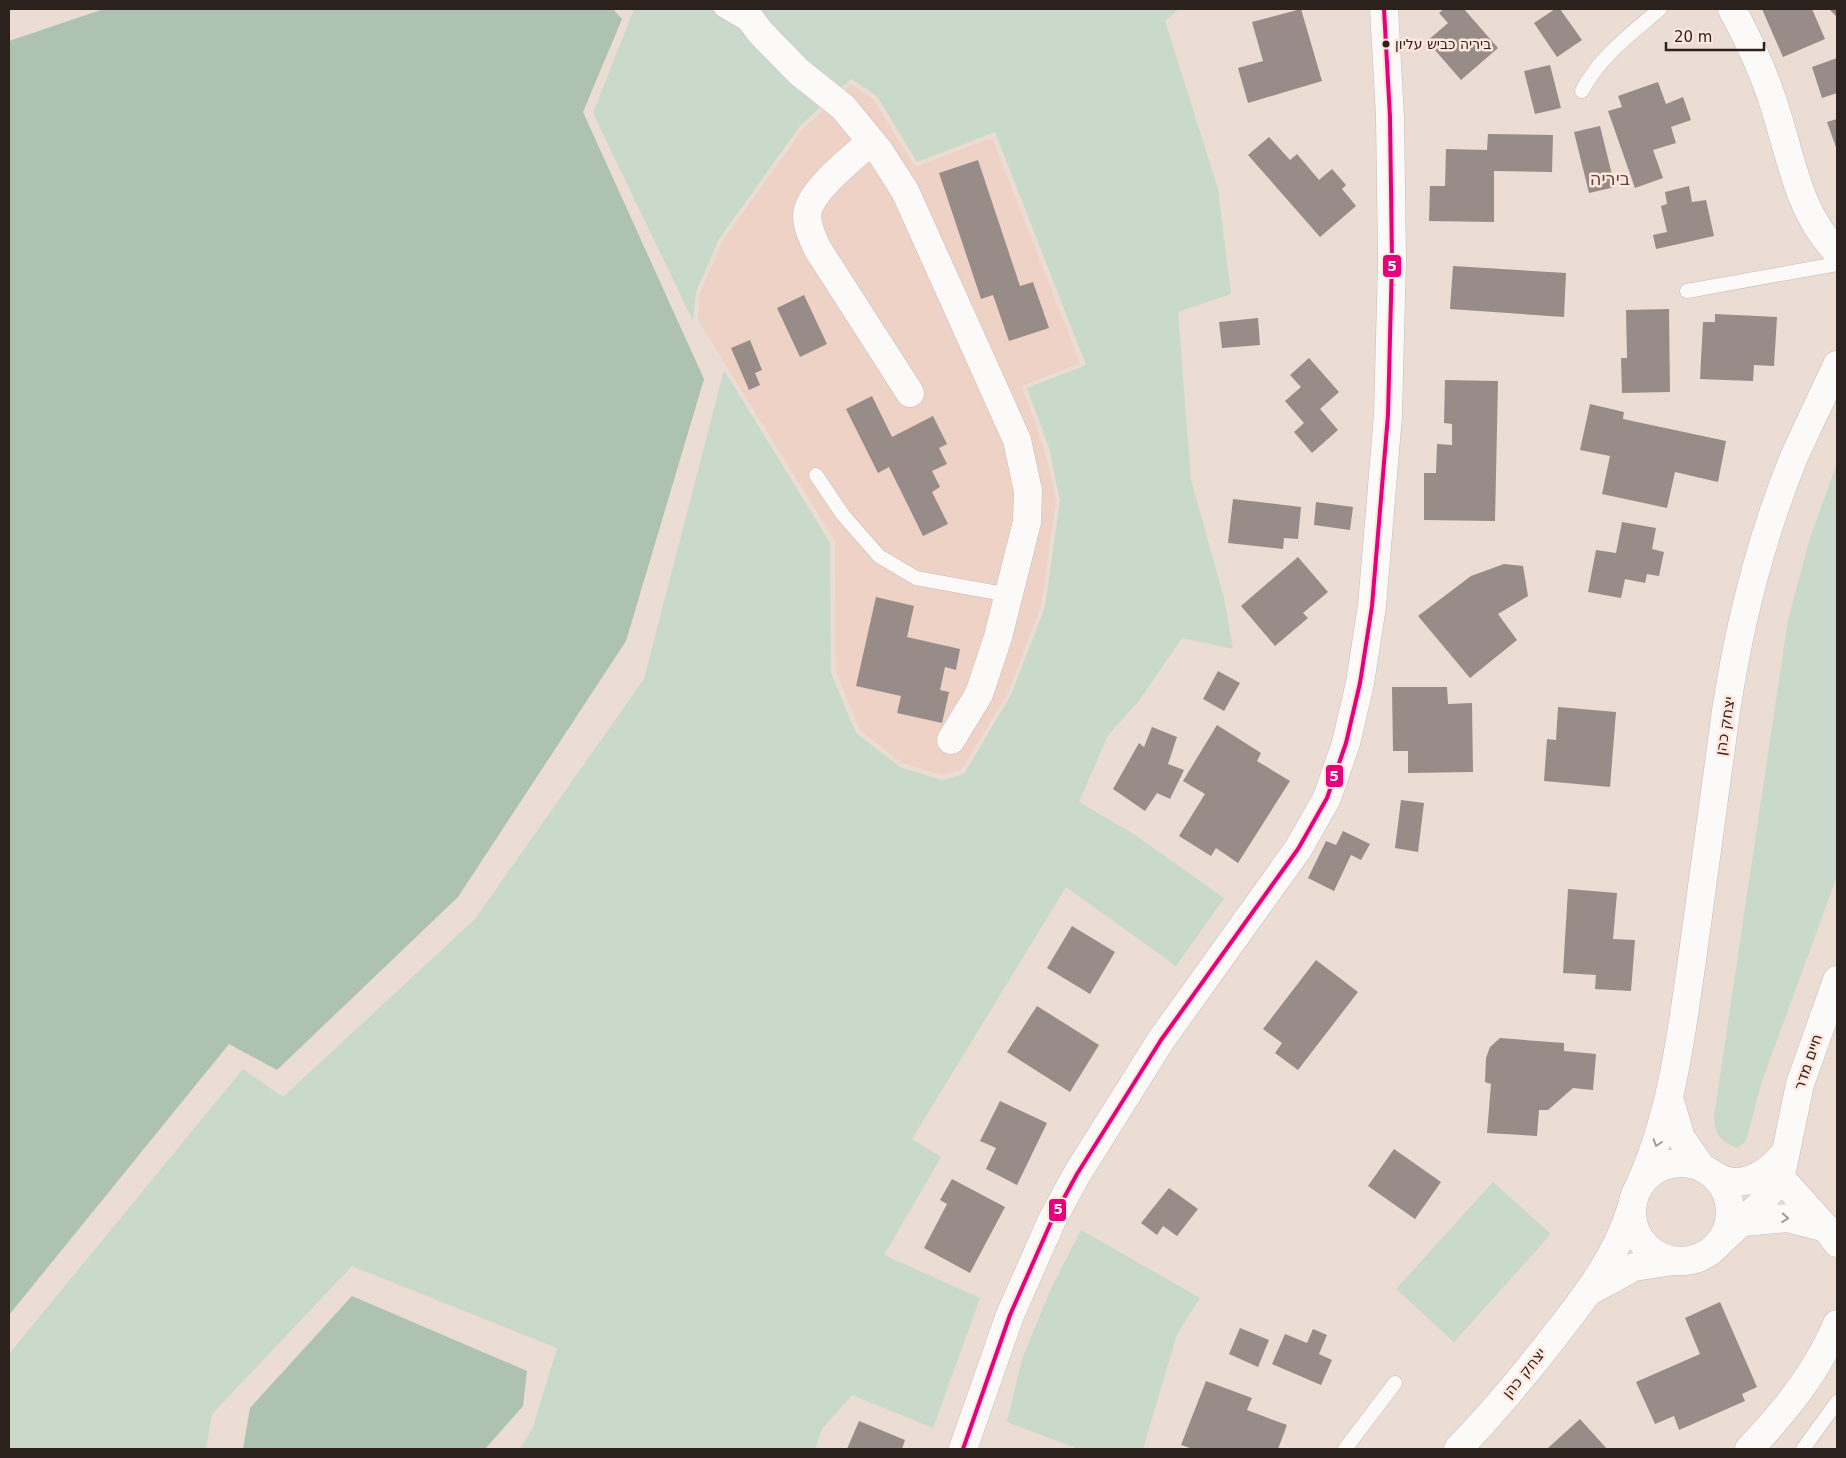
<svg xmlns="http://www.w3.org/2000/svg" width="1846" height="1458" viewBox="0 0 1846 1458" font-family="'DejaVu Sans','Noto Sans Hebrew',sans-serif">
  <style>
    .built { fill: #edd2c5 }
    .green { fill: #c9daca }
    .forest { fill: #adc2b0 }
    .building { fill: #988c88 }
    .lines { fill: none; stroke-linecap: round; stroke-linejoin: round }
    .service-casing { stroke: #c7bbb5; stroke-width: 15 }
    .minor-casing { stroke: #c7bbb5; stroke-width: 29 }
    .tertiary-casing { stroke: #c7bbb5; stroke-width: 29 }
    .service { stroke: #fcfaf9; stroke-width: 14 }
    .minor { stroke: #fcfaf9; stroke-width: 28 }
    .tertiary { stroke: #fcfaf9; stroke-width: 28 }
    .bus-1-casing { stroke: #fee6dc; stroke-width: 8 }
    .bus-1 { stroke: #e5007d; stroke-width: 4 }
    .oneway { stroke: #9e9996 }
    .bus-dot { fill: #2c221d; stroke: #fee6dc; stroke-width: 2 }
    .labels { text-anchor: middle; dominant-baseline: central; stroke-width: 5; stroke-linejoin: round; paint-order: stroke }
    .bus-label { font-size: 14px; fill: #2c221d; stroke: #fee6dc; text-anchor: start }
    .street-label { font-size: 15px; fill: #2c221d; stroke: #fee6dc }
    .quarter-label { font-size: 18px; fill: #5f473c; stroke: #fee6dc }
    .line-badge { stroke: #fee6dc; stroke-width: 2 }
    .badge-label { font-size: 14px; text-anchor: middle; font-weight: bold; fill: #fff }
  </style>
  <rect width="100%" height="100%" fill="#ebdcd4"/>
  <!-- built -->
  <path class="built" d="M851,84L873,99L915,167L992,138L1080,363L1022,386L1044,449L1056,500L1041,606L1008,693L961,770L942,775L902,763L860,730L836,672L835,541L698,320L700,293L723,241L803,129Z"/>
  <!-- green -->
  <path class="green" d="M634,9H1179L1165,21L1218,189L1231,294L1178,312L1191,480L1224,598L1233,649L1182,638L1138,702L1108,735L1079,802L1132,833L1224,898L1176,966L1066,887L912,1139L941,1157L884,1255L980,1298L933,1428L852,1395L822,1429L815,1449H520L533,1427L557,1348L352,1266L212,1414L206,1449H9V1354L243,1069L283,1097L475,919L644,679L724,370L830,543L831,673L856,733L900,767L942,780L964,774L1011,695L1045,607L1060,500L1049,448L1027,388L1086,365L995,132L917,162L877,96L851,79L800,126L719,239L696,292L693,321L593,113Z
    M1837,463V876L1761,1084L1746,1141L1738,1148C1720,1141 1715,1136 1714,1116L1788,620L1810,538Z
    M1493,1182L1551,1234L1454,1342L1396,1289Z
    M1081,1230L1200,1298L1177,1334L1143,1449H1079L1007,1422L1022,1359L1050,1291Z"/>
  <!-- forest -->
  <path class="forest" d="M104,9H613L622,19L583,112L704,379L626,641L458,897L277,1070L229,1044L9,1315V41Z
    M352,1296L527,1371L523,1406L485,1449H243L250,1408Z"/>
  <!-- building -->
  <path class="building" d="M1301,9L1322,81L1248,103L1238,68L1263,61L1252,22Z
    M1444,9H1464L1498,48L1461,80L1427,41L1448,23L1439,13Z
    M1555,9H1560L1582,40L1557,57L1534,23Z
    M1762,9H1812L1825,39L1783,57Z
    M1829,9H1837V17Z
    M1837,58V93L1822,98L1812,67Z
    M1550,65L1561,108L1535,114L1524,71Z
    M1658,82L1666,104L1683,97L1691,120L1671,127L1676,143L1653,150L1663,178L1635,188L1608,111L1622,107L1618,96Z
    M1837,119V150L1827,122Z
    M1600,126L1615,187L1589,193L1574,132Z
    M1488,134L1553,135L1552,172L1494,171V222L1429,221L1430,186H1445L1446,149L1487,150Z
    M1269,137L1290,160L1297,154L1319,180L1332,169L1346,185L1342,189L1356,206L1320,237L1248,155Z
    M978,160L1020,286L1033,282L1049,328L1009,341L993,295L981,299L939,173Z
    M1689,186L1692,202L1706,200L1714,236L1656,249L1653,235L1667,232L1661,206L1667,204L1665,192Z
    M1453,266L1566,273L1564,317L1450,309Z
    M804,295L827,344L800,357L777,308Z
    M1669,309L1670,392L1622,393L1621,358H1627L1626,310Z
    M1715,314L1777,317L1774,366L1754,365L1753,381L1700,379L1703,322H1715Z
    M1258,318L1260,345L1222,348L1219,322Z
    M750,340L762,370L755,373L760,385L749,390L731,348Z
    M1309,358L1339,392L1320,409L1338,430L1312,453L1294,432L1304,423L1285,401L1301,387L1290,375Z
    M1445,380L1498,381L1495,521L1424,520V473H1436L1437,444L1452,445V424L1444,423Z
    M872,396L892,437L933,416L947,444L939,448L947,464L932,471L940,487L932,492L948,524L923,536L889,467L878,473L846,409Z
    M1590,404L1624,412L1623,419L1726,441L1718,482L1675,472L1667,508L1602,494L1610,456L1580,450Z
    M1233,499L1301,507L1298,539L1284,538L1283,549L1228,543Z
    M1316,502L1353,507L1350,530L1314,525Z
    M1622,522L1656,528L1652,549L1664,552L1659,576L1647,574L1645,583L1625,579L1621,598L1588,592L1596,550L1616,553Z
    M1298,557L1328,592L1303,613L1308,618L1275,646L1241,606Z
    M1504,564L1523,566L1528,596L1498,614L1517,640L1470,678L1418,616L1471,576Z
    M876,597L914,606L907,637L960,649L956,670L945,667L940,690L949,692L942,723L897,713L901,696L856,686Z
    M1218,671L1240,683L1224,711L1203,699Z
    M1392,687H1447L1448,704L1472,703L1473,772L1408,773V751H1393Z
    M1558,707L1616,712L1610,787L1544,781L1547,739L1556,740Z
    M1217,725L1261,753L1257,761L1290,781L1238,863L1216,848L1211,856L1179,836L1205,794L1183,781Z
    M1152,727L1177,737L1168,764L1184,770L1170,799L1157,793L1145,811L1113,789L1139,743L1144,747Z
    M1401,800L1424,803L1418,852L1395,848Z
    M1343,831L1370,844L1361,860L1351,855L1334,891L1308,878L1326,841L1336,845Z
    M1568,889L1617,893L1613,939L1635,940L1631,991L1595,989L1596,975L1563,973Z
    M1072,926L1115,952L1090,994L1047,968Z
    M1316,960L1358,992L1298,1070L1275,1053L1282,1043L1263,1029Z
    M1037,1006L1099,1045L1070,1092L1007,1052Z
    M1500,1038L1564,1043V1051L1596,1054L1593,1090L1573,1088L1548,1110H1539L1537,1136L1487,1133L1491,1084L1485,1082L1486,1058L1490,1047Z
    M1000,1101L1047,1123L1017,1185L986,1169L996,1148L980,1141Z
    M1394,1149L1441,1182L1415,1219L1368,1186Z
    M952,1179L1005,1207L970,1273L924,1248L947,1204L940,1200Z
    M1169,1188L1198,1209L1177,1236L1163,1226L1157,1235L1141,1223Z
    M1720,1302L1757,1387L1742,1394L1745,1401L1679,1430L1674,1416L1655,1424L1636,1382L1700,1354L1685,1318Z
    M1240,1328L1269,1340L1258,1367L1229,1354Z
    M1313,1329L1327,1335L1319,1354L1332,1360L1321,1385L1272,1364L1285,1334L1307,1343Z
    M1206,1381L1252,1398L1247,1410L1287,1425L1278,1449H1193L1181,1445Z
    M1580,1419L1607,1449H1549L1548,1448Z
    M859,1421L905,1440L902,1449H847Z"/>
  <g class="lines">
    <!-- service casing -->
    <g class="service-casing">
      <path id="service" d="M721,9L746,24
        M1582,91C1600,56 1631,34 1660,9
        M1687,291L1837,264
        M816,475L843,515L879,556L916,578L1009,595
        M1345,1449L1395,1383
        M1803,1449L1837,1402"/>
    </g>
    <!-- minor casing -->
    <g class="minor-casing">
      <path id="minor" d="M743,9L760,32L799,72L843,107L880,152L905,191L1017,440L1028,491L1027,522L998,637L979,694L951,740
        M1732,9C1747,37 1762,68 1772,99C1791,153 1796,210 1837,252
        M871,141C853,158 818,184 809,207C803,220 812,236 817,248L910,393
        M1771,1167L1826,1228L1837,1243
        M1710,1173C1716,1176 1723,1180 1728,1181C1749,1186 1771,1170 1783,1155
        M1743,1222L1787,1218L1826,1228
        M1719,1243L1759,1206L1777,1182L1783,1166L1800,1084L1837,980
        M1592,1290L1634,1267L1673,1261
        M963,1449L1010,1315L1052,1220L1077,1174L1161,1040L1298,849L1327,798L1346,743L1360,683L1372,606L1388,415L1392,260L1390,117L1384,9
        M1458,1449C1491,1415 1521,1379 1550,1342C1582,1301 1616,1259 1631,1209
        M1749,1449C1785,1412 1817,1372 1837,1324"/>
    </g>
    <!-- tertiary casing -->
    <g class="tertiary-casing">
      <path id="tertiary" d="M1670,1101L1681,1138L1702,1168
        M1632 1212a49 49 0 1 1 98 0a49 49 0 1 1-98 0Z
        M1641,1182C1672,1112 1681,1036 1692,960C1703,877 1714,794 1726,711C1739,625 1761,538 1794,457C1808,426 1823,395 1837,365"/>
    </g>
    <!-- service -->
    <use href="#service" class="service"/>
    <!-- minor -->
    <use href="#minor" class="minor"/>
    <!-- tertiary -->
    <use href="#tertiary" class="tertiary"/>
    <!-- bus-1 casing -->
    <g class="bus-1-casing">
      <path id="bus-1" d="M963,1449L1010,1315L1052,1220L1077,1174L1161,1040L1298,849L1327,798L1346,743L1360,683L1372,606L1388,415L1392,260L1390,117L1384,9"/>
    </g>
    <!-- bus-1 -->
    <use href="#bus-1" class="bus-1"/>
  </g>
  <!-- one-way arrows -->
  <defs><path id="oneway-chevron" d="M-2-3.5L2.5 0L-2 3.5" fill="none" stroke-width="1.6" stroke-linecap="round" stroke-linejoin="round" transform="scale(1.25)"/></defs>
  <g class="oneway">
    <use href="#oneway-chevron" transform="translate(1657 1143) rotate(108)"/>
    <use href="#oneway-chevron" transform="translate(1785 1218) rotate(4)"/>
  </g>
  <!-- markers -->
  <circle class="bus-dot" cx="1386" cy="44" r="4.5"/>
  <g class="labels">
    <!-- bus labels -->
    <g class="bus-label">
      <text x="1395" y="44">ביריה כביש עליון</text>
    </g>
    <!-- street labels -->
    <g class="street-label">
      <text transform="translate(1725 726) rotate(-81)">יצחק כהן</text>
      <text transform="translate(1808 1062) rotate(-71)">חיים מדר</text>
      <text transform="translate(1524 1373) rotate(-51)">יצחק כהן</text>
    </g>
    <!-- quarter labels -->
    <g class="quarter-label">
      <text x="1610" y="178">ביריה</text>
    </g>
  </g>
  <g class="line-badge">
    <rect x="1382" y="254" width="20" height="24" rx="5" fill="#e5007d"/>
    <rect x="1325" y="764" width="19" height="24" rx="5" fill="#e5007d"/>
    <rect x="1048" y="1198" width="19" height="24" rx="5" fill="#e5007d"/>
  </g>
  <g class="badge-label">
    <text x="1392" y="271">5</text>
    <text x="1334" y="781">5</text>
    <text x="1058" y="1214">5</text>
  </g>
  <!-- border -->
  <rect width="1846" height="1458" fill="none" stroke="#2c221d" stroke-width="20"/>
  <!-- scale -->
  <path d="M1666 42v8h98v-8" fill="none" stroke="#2c221d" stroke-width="2.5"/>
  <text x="1674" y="42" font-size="15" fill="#2c221d" stroke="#fee6dc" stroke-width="4" paint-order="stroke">20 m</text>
</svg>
